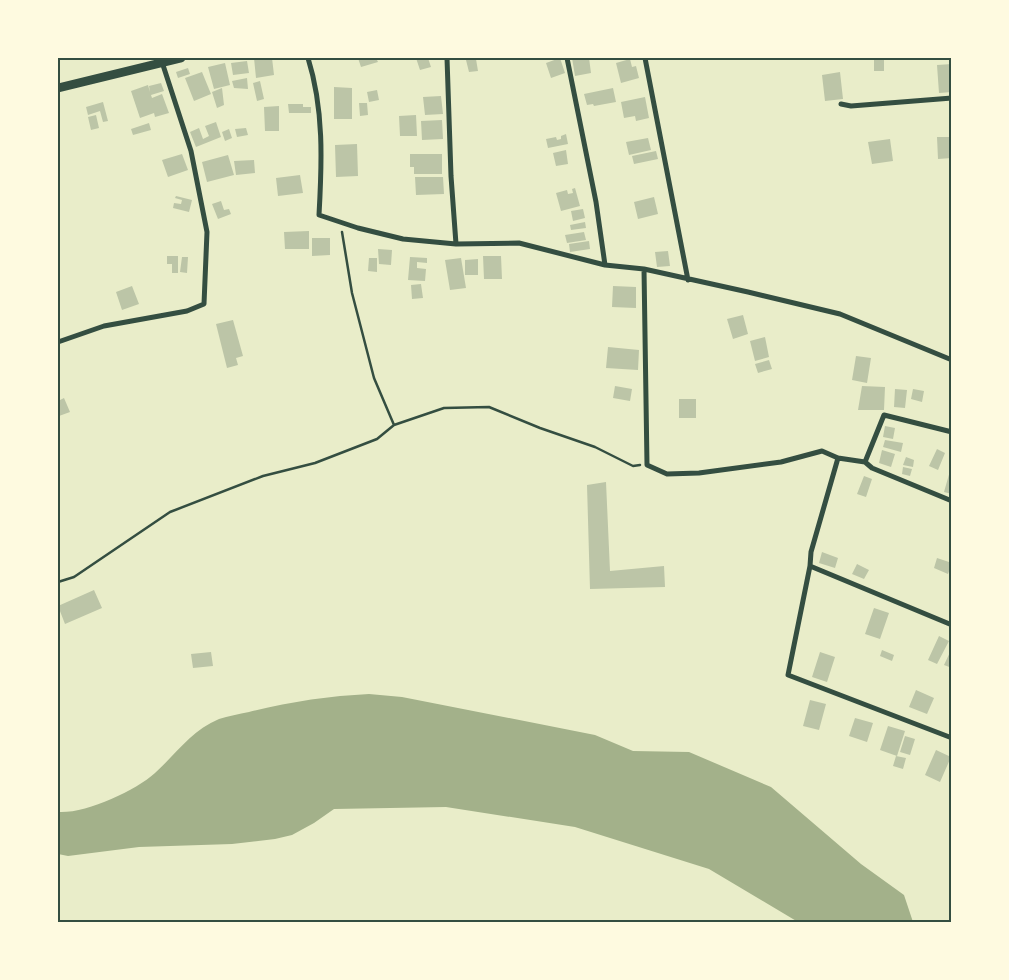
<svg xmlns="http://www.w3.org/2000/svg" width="1009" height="980" viewBox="0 0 1009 980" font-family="'PT Sans',sans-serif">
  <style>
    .water { fill: #a3b18a }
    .building { fill: #bcc5a7 }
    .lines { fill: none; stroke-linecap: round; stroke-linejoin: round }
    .path { stroke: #344e41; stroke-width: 2.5 }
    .minor { stroke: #344e41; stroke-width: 5 }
    .tertiary { stroke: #344e41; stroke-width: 9 }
    .neatline { fill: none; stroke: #344e41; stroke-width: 2 }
  </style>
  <rect width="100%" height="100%" fill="#e9edc9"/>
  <!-- water -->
  <path class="water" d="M369,694L402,697L595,735L633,751L689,752L771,787L861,864L904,895L913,922H798L709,869L575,827L446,807L334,809L314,823L292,835L275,839L232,844L139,847L68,856L58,854V812C85,814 135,791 155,773C176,754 192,730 219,719C228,716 239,714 249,712C288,702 329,696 369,694Z"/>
  <!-- building -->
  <path class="building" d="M254,58H272L274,75L256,78Z
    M358,58H376L378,62L361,67Z
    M416,58H428L431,67L420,70Z
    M560,58L565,73L551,78L546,63Z
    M572,58H589L591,73L575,76Z
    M874,58H884V71H874Z
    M476,59L478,71L469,72L466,60Z
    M630,59L632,67L636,66L639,78L621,83L616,63Z
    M247,61L249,73L233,75L231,63Z
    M225,63L230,85L214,89L208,67Z
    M952,64V92L939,93L937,65Z
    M188,68L190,74L178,78L176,72Z
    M202,72L211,94L194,101L185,78Z
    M840,72L843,99L825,101L822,75Z
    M247,78L248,89L234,88L232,81Z
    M260,81L264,99L257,101L253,83Z
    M161,83L164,91L151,95L152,98L162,94L169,113L155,117L154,113L140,118L131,91L148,85L150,92L149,86Z
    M334,87L352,88V119H334Z
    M222,88L224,105L217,108L212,92Z
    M613,88L616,102L594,106L593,104L587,105L584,94Z
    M377,90L379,100L369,102L367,92Z
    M441,96L443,114L425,115L423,97Z
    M645,97L649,118L636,121L635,116L624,118L621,102Z
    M103,102L108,121L103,122L100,111L88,115L86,107Z
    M359,103H367L368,115L360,116Z
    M288,104H303V107H311V113H289Z
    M279,106V131H265L264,107Z
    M96,115L99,128L91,130L88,117Z
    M416,115L417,136H400L399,116Z
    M442,120L443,139L422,140L421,121Z
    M216,122L221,137L196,147L190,132L199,128L203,139L209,136L205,126Z
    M149,123L151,130L133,135L131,129Z
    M246,128L248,135L237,137L235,129Z
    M229,129L232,138L225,141L222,132Z
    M566,134L568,144L548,148L546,139L556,137L557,140L561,139V136Z
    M937,137H952V158L938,159Z
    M648,138L651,150L629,155L626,142Z
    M890,139L893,161L872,164L868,142Z
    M357,144L358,176L336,177L335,145Z
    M566,150L568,164L556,166L553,153Z
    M656,151L658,159L634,164L632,156Z
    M182,154L188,170L168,177L162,160Z
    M410,154H442V174H414V167H410Z
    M228,155L234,175L207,182L202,162Z
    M254,160L255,173L236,175L234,161Z
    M300,175L303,193L278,196L276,178Z
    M415,177H443L444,194L416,195Z
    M575,188L580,206L561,211L556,193L567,190L568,194L573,193L572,189Z
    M176,196L192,200L189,212L173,208L174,203L181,204L182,200L175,198Z
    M654,197L658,214L638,219L634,202Z
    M221,201L224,210L229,209L231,214L218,219L212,204Z
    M583,209L585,218L573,221L571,211Z
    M585,222L586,228L571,230L570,225Z
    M309,231V249H285L284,232Z
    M584,232L586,240L567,243L565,235Z
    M312,238H330V255L312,256Z
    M589,241L590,249L570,252L569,244Z
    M378,249L392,250L391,265L379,264Z
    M668,251L670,266L657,267L655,252Z
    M167,256H178V273H172V264H167Z
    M483,256H501L502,279H484Z
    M182,257H188L187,273L180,272Z
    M410,257L427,258V263L417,262V268L426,269L425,281L408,280Z
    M369,258H377V272L368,271Z
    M461,258L466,288L450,290L445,260Z
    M478,259V275H465V260Z
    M421,284L423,298L412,299L411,285Z
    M132,286L139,304L122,310L116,292Z
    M613,286L636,287V308L612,307Z
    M743,315L748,334L733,339L727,319Z
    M233,320L243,356L236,358L238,365L227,368L216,324Z
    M765,337L769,357L755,361L750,341Z
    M608,347L639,350L638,370L606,368Z
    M856,356L871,358L867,383L852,380Z
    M769,360L772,369L758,373L755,364Z
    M615,386L632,389L630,401L613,398Z
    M862,386L885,387L884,410H858Z
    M895,389L907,390L905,408L894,407Z
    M913,389L924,391L922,402L911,399Z
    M64,398L70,412L59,416L58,401Z
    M679,399H696V418H679Z
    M885,426L895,428L893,439L883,437Z
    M885,440L903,443L901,452L883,447Z
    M937,449L945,453L938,470L929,466Z
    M882,450L895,454L891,467L879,463Z
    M906,457L914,460L913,467L903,465Z
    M903,467L912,469L910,476L902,474Z
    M950,471H952V494L944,492Z
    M864,476L872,479L866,497L857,494Z
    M606,482L610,571L664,566L665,587L590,589L587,485Z
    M822,552L838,558L835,568L819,563Z
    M937,558L952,563L948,574L934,568Z
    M857,564L869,570L864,579L852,574Z
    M94,590L102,608L65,624L58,606Z
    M874,608L889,613L880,639L865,634Z
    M939,636L949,641L937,664L928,660Z
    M952,648V668L944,665Z
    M882,650L894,655L892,661L880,656Z
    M211,652L213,666L193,668L191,654Z
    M820,652L835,657L827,682L812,677Z
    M916,690L934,698L927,714L909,707Z
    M810,700L826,704L819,730L803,726Z
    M855,718L873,723L867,742L849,736Z
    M888,726L905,731L897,756L880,750Z
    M905,736L915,739L910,755L900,752Z
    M936,750L951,757L940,782L925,775Z
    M896,756L906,758L903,769L893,766Z"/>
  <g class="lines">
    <!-- path -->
    <path class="path" d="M394,425L444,408L489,407L540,428L595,447L633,466L640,465
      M58,582L74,577L170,512L263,476L315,463L377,439L394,425L374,378L352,293L342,232"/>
    <!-- minor -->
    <path class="minor" d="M308,58C324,109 322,162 319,215L358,228L403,239L456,244L519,243L605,265L644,269L748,292L840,314L952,360
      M447,58L451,176L456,244
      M567,58L596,202L605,265
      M645,58L688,280
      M841,104L851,106L952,98
      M644,269L647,465L667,474L699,473L781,462L822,451L838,458L865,462L872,468L952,501
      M58,342L104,326L187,311L204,304L207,232L191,151L162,62
      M838,458L811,552L810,566L788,675L952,738
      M865,462L884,415L952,432
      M810,566L952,625"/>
    <!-- tertiary -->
    <path class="tertiary" d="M58,88L181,58"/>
  </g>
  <!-- border -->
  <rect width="1009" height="980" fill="none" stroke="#fefae0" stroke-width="118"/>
  <rect x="59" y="59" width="891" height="862" class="neatline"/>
</svg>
